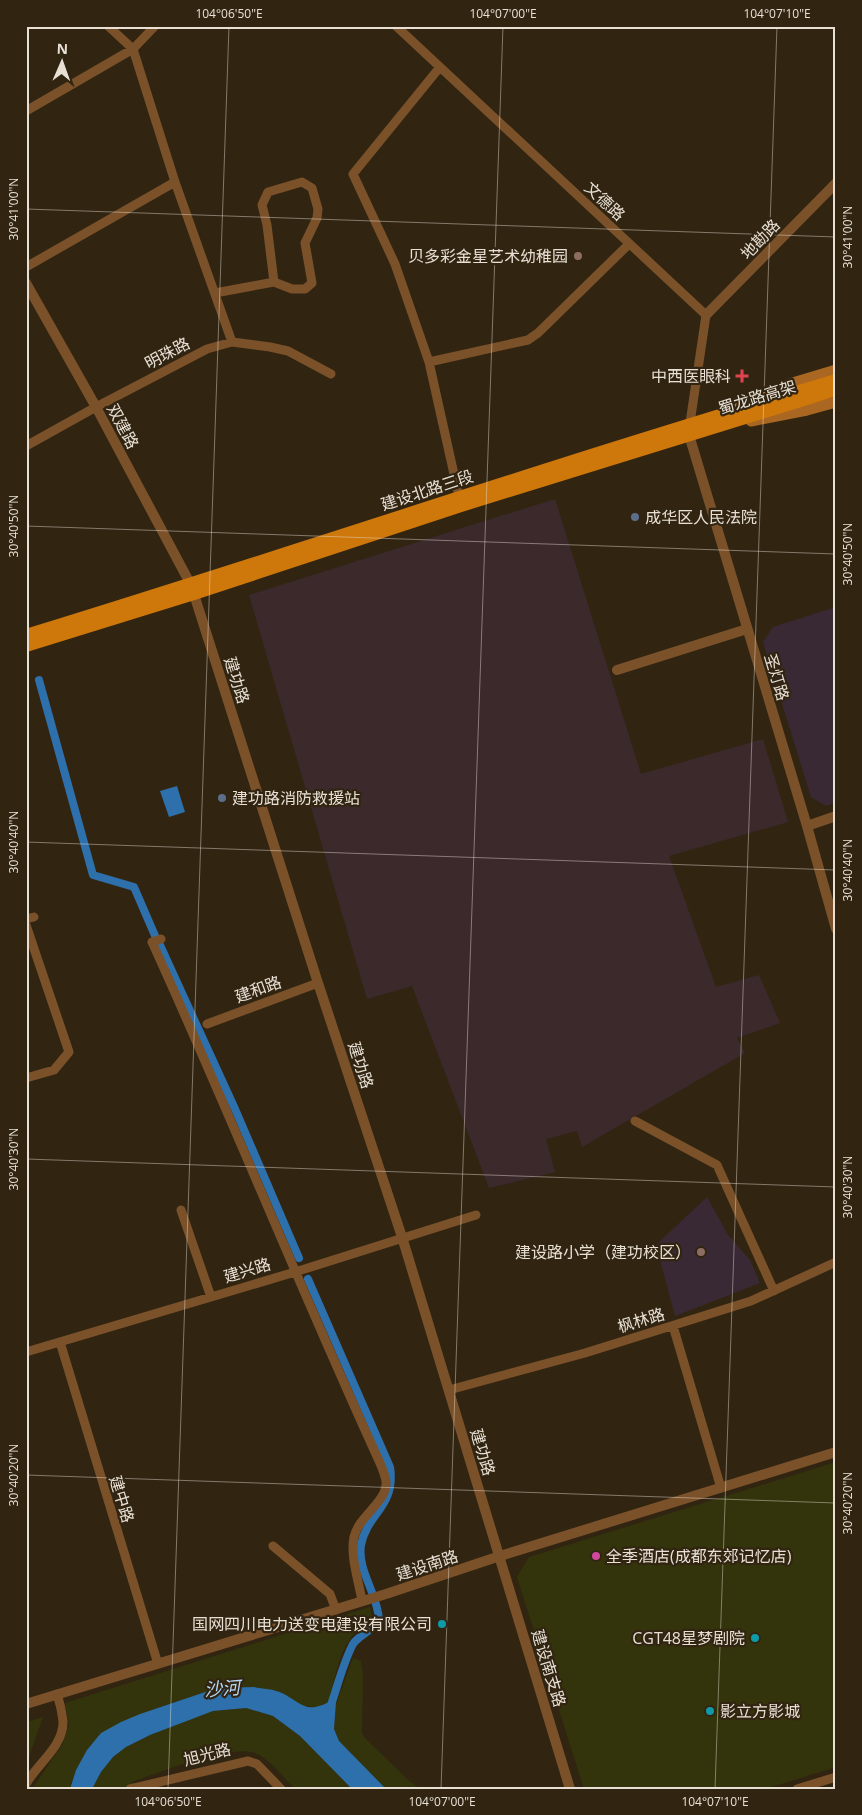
<svg xmlns="http://www.w3.org/2000/svg" width="862" height="1815" viewBox="0 0 862 1815" font-family="'Open Sans','Noto Sans SC',sans-serif">
  <style>
    .industrial { fill: #3c292c }
    .education { fill: #392935 }
    .green { fill: #33340b }
    .water { fill: #2e70ab }
    .lines { fill: none; stroke-linecap: round; stroke-linejoin: round }
    .canal { stroke: #2e70ab; stroke-width: 8 }
    .minor { stroke: #7b512a; stroke-width: 9 }
    .tertiary { stroke: #7b512a; stroke-width: 10 }
    .secondary { stroke: #aa6721; stroke-width: 11 }
    .primary { stroke: #ce770b; stroke-width: 12 }
    .ticks { fill: none; stroke: #e8e0d5; stroke-width: 1; stroke-opacity: 0.45 }
    .education-dot { fill: #8d6e63; stroke: #312512; stroke-width: 2 }
    .health-dot { fill: #e0444e; stroke: #312512; stroke-width: 2 }
    .service-dot { fill: #5c6f8a; stroke: #312512; stroke-width: 2 }
    .hotel-dot { fill: #d1479c; stroke: #312512; stroke-width: 2 }
    .culture-dot { fill: #0f9aa8; stroke: #312512; stroke-width: 2 }
    .labels { text-anchor: middle; dominant-baseline: central; stroke-width: 4.5; stroke-linejoin: round; paint-order: stroke }
    .street-label { font-size: 16px; fill: #e8e0d5; stroke: #312512 }
    .poi-label { font-size: 16px; fill: #e8e0d5; stroke: #312512; text-anchor: end }
    .water-label { font-size: 18px; font-style: italic; fill: #b6d7f7; stroke: #312512 }
    .neatline { fill: none; stroke: #e8e0d5; stroke-width: 2 }
    .ticks-label { font-size: 12px; text-anchor: middle; fill: #e8e0d5 }
  </style>
  <rect width="100%" height="100%" fill="#312512"/>
  <!-- industrial -->
  <path class="industrial" d="M555,499L641,774L763,739L788,822L669,856L716,987L759,975L780,1023L737,1038L745,1053L582,1147L577,1131L546,1139L555,1172L489,1188L412,986L367,999L249,595Z"/>
  <!-- education -->
  <path class="education" d="M836,607V802L826,806L811,797L763,642L773,627Z
    M707,1197L728,1235L750,1260L760,1283L675,1316L656,1245Z"/>
  <!-- green -->
  <path class="green" d="M836,1462V1767L765,1789H584L517,1577L529,1557Z
    M370,1607L372,1616C367,1627 359,1627 353,1635C338,1653 335,1680 329,1702L318,1707L303,1706L280,1692L254,1687L217,1688L140,1714L101,1733L76,1770L70,1789H32L62,1745L69,1725L65,1703Z
    M353,1658L361,1661L363,1678L362,1733L365,1738L409,1781L421,1789H386L339,1742L334,1729L335,1707Z
    M246,1708L273,1716L300,1736L352,1789H295C283,1777 270,1759 255,1753C231,1744 157,1773 132,1782L133,1789H92L101,1772L113,1757L126,1747L150,1735L213,1711Z
    M43,1717L26,1765V1722Z"/>
  <!-- water -->
  <path class="water" d="M177,786L185,812L169,817L160,791Z
    M254,1687C263,1689 274,1689 282,1693C302,1703 305,1714 329,1702L330,1697L336,1702L334,1729L339,1741L386,1789H352L300,1736L273,1716L246,1708L213,1711L150,1735L126,1747L113,1757L101,1772L92,1789H70L76,1770L87,1750L101,1733L121,1722L140,1714L217,1688Z"/>
  <g class="lines">
    <!-- canal -->
    <path class="canal" d="M39,680L93,875L134,887L156,938
      M159,943L235,1109L299,1258
      M308,1279L390,1467C396,1507 367,1513 361,1545C357,1571 378,1594 379,1620C374,1630 360,1634 353,1644C343,1663 337,1688 330,1708"/>
    <!-- minor -->
    <path class="minor" d="M108,26L133,49L175,182L232,342
      M396,26L706,315L690,423
      M440,67L353,174L395,264L429,362L460,501
      M26,111L133,49L155,26
      M302,182L312,188L318,209L317,218L305,243L312,283L305,289H292L274,282L267,225L262,205L268,192Z
      M26,267L175,182
      M215,293L274,282
      M429,362L528,340L538,333L629,244
      M26,446L96,407L207,349L232,342L270,347L288,351L331,374
      M26,919L34,917
      M26,925L69,1052L54,1070L26,1078
      M161,939L152,942C231,1115 301,1291 380,1463C382,1468 385,1475 386,1481C388,1502 359,1515 354,1537C350,1557 359,1582 362,1601
      M207,1024L318,983
      M635,1121L717,1165L774,1291
      M181,1210L211,1297
      M673,1326L721,1488
      M60,1342L158,1664
      M26,1352L295,1272L476,1215
      M449,1390L585,1353L751,1301L836,1262
      M273,1546L330,1594L336,1610
      M26,1784C37,1764 64,1746 63,1721C62,1712 60,1703 57,1694
      M130,1789L248,1761L257,1764L281,1789
      M797,1789L836,1777"/>
    <!-- tertiary -->
    <path class="tertiary" d="M26,283L96,407L191,585L318,983L402,1237L570,1789
      M706,315L836,183
      M689,429V435L807,826L836,929
      M617,670L747,629
      M807,826L836,816
      M26,1704L386,1594L500,1556L836,1452"/>
    <!-- secondary -->
    <path class="secondary" d="M741,403L796,382L836,370
      M751,421L807,410L836,402"/>
    <!-- primary -->
    <path class="primary" d="M26,635C297,552 564,460 836,380
      M26,646L194,594L461,506L836,390"/>
  </g>
  <!-- ticks -->
  <path class="ticks" d="M26,209L836,237M26,526L836,554M26,842L836,870M26,1159L836,1187M26,1475L836,1503M168,1789L229,26M441,1789L503,26M715,1789L777,26"/>
  <!-- markers -->
  <g class="education-dot">
    <circle cx="578" cy="256" r="5"/>
    <circle cx="701" cy="1252" r="5"/>
  </g>
  <path class="health-dot" d="M739.5 368.5h5v5h5v5h-5v5h-5v-5h-5v-5h5z"/>
  <g class="service-dot">
    <circle cx="635" cy="517" r="5"/>
    <circle cx="222" cy="798" r="5"/>
  </g>
  <circle class="hotel-dot" cx="596" cy="1556" r="5"/>
  <g class="culture-dot">
    <circle cx="442" cy="1624" r="5"/>
    <circle cx="755" cy="1638" r="5"/>
    <circle cx="710" cy="1711" r="5"/>
  </g>
  <g class="labels">
    <!-- street labels -->
    <g class="street-label">
      <text transform="translate(605 201) rotate(43)">文德路</text>
      <text transform="translate(760 239) rotate(-46)">地勘路</text>
      <text transform="translate(167 353) rotate(-28)">明珠路</text>
      <text transform="translate(757 397) rotate(-17)">蜀龙路高架</text>
      <text transform="translate(123 426) rotate(62)">双建路</text>
      <text transform="translate(427 490) rotate(-18)">建设北路三段</text>
      <text transform="translate(777 677) rotate(73)">圣灯路</text>
      <text transform="translate(237 680) rotate(72)">建功路</text>
      <text transform="translate(258 989) rotate(-20)">建和路</text>
      <text transform="translate(361 1065) rotate(72)">建功路</text>
      <text transform="translate(247 1270) rotate(-17)">建兴路</text>
      <text transform="translate(641 1320) rotate(-17)">枫林路</text>
      <text transform="translate(483 1452) rotate(73)">建功路</text>
      <text transform="translate(122 1499) rotate(73)">建中路</text>
      <text transform="translate(427 1565) rotate(-18)">建设南路</text>
      <text transform="translate(549 1668) rotate(73)">建设南支路</text>
      <text transform="translate(207 1754) rotate(-14)">旭光路</text>
    </g>
    <!-- poi labels -->
    <g class="poi-label">
      <text x="568" y="256">贝多彩金星艺术幼稚园</text>
      <text x="731" y="376">中西医眼科</text>
      <text x="645" y="517" text-anchor="start">成华区人民法院</text>
      <text x="232" y="798" text-anchor="start">建功路消防救援站</text>
      <text x="691" y="1252">建设路小学（建功校区）</text>
      <text x="606" y="1556" text-anchor="start">全季酒店(成都东郊记忆店)</text>
      <text x="432" y="1624">国网四川电力送变电建设有限公司</text>
      <text x="745" y="1638">CGT48星梦剧院</text>
      <text x="720" y="1711" text-anchor="start">影立方影城</text>
    </g>
    <!-- water labels -->
    <g class="water-label">
      <text transform="translate(222 1688) rotate(-4)">沙河</text>
    </g>
  </g>
  <!-- border -->
  <rect width="862" height="1815" fill="none" stroke="#312512" stroke-width="55"/>
  <!-- north arrow -->
  <g transform="translate(62 62) rotate(2)" stroke="#312512" stroke-width="4" paint-order="stroke">
  <path d="M0-4L9 19L0 12L-9 19Z" fill="#e8e0d5"/>
  <text y="-8" font-size="14" font-weight="bold" text-anchor="middle" fill="#e8e0d5">N</text>
  </g>
  <rect x="28" y="28" width="806" height="1760" class="neatline"/>
  <g class="ticks-label">
    <text x="229" y="18">104°06'50"E</text>
    <text x="503" y="18">104°07'00"E</text>
    <text x="777" y="18">104°07'10"E</text>
    <text transform="translate(14 209) rotate(-90)" y="4">30°41'00"N</text>
    <text transform="translate(848 237) rotate(-90)" y="4">30°41'00"N</text>
    <text transform="translate(14 526) rotate(-90)" y="4">30°40'50"N</text>
    <text transform="translate(848 554) rotate(-90)" y="4">30°40'50"N</text>
    <text transform="translate(14 842) rotate(-90)" y="4">30°40'40"N</text>
    <text transform="translate(848 870) rotate(-90)" y="4">30°40'40"N</text>
    <text transform="translate(14 1159) rotate(-90)" y="4">30°40'30"N</text>
    <text transform="translate(848 1187) rotate(-90)" y="4">30°40'30"N</text>
    <text transform="translate(14 1475) rotate(-90)" y="4">30°40'20"N</text>
    <text transform="translate(848 1503) rotate(-90)" y="4">30°40'20"N</text>
    <text x="168" y="1806">104°06'50"E</text>
    <text x="442" y="1806">104°07'00"E</text>
    <text x="715" y="1806">104°07'10"E</text>
  </g>
</svg>
